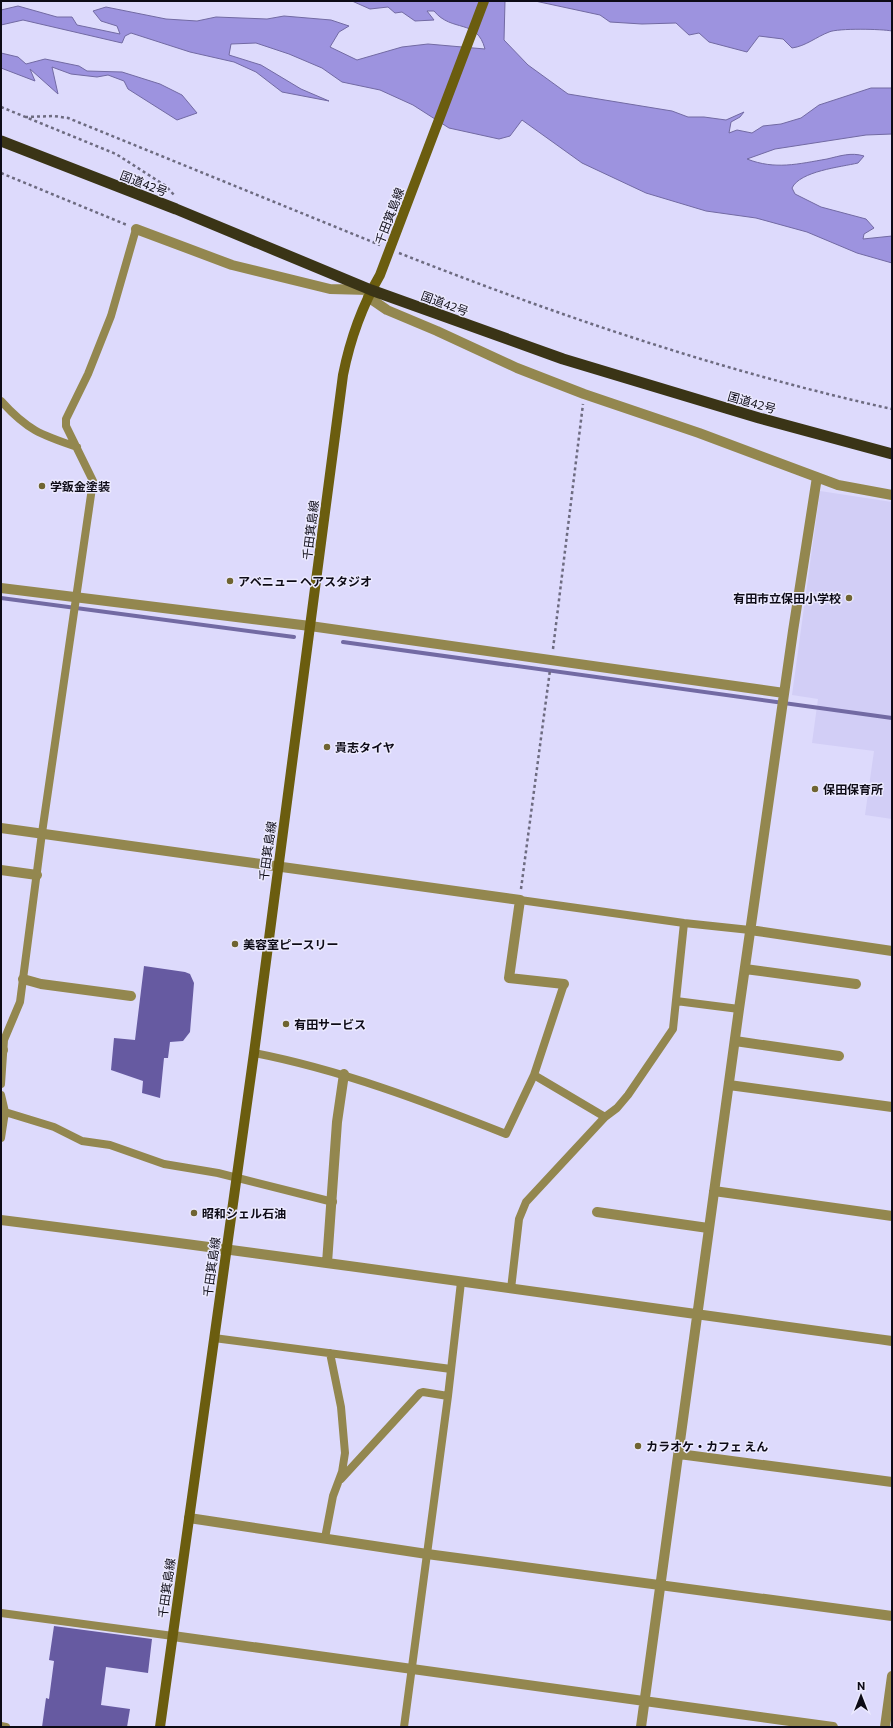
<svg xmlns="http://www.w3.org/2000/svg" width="893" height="1728" viewBox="0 0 893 1728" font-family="Commissioner,'Noto Sans JP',sans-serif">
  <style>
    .built { fill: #d2cef6 }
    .water { fill: #9d93df; stroke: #726aa3 }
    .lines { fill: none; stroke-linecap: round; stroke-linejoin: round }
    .stream { stroke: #726aa3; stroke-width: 4 }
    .building { fill: #665aa1 }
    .path { stroke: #6d6b80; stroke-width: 2.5; stroke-dasharray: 3 3; stroke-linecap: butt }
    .service { stroke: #93874f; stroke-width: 8 }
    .minor { stroke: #93874f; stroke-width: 10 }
    .secondary { stroke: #6b5d0f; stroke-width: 10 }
    .trunk { stroke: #3a3416; stroke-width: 11 }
    .poi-dot { fill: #6f6431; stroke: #ebe9fe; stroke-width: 1.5 }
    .labels { text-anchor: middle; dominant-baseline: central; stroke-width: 3; stroke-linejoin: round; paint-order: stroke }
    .street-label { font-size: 12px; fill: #0d0b16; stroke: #ebe9fe }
    .poi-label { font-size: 12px; font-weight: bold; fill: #0d0b16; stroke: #ebe9fe; text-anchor: start }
  </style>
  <rect width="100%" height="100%" fill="#dddafc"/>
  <!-- built -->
  <path class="built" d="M820,491L892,502V819L865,815L874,751L812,743L818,699L792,695Z"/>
  <!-- water -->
  <path class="water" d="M352,1H505L504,40L528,65L568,94L672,111L688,117H704L726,120L744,112L740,117L731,122L729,133L737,130L752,133L763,126L781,124L801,118L819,105L871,88H892V134L866,135L775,149L747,159C775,170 798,164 827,159C840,156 851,152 864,156L858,163C841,167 800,171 792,188L795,194L821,207L866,219L874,228L864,234L863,239L892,236V263L857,253L807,232L756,218L706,211L646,193L582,163L522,120L510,136L499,139L449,128L413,105L380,90L342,82L322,68L289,54L256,43L231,44L229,55L261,65L301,89L329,101L282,92L256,72L234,62L190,52L131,33L125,36L122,43L23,20L1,25V10L18,6L57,17H72L77,25L120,34L117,26L101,21L93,11L106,7L166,19L197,21L216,17L267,19L284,16L331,20L349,26L339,32L330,47L357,60L402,47L428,44L485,49C477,18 452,33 434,11H427L434,20L415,21L402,12L395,13L388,7L370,9Z
    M535,1H892V31C882,29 838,28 829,32C816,37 806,46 792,48L783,39L759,36L747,52L709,42L699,33L689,35L676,23L642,24L610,22L600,15Z
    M1,53L18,57L26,64L45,59L79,66L87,71L122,72L160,84L182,95L197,113L177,120L128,89L124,81L108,75L97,77L71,74L52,67L58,94L30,69L35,81L1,68Z"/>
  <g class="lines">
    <!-- stream -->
    <path class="stream" d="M1,598L294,637
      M343,642L892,718"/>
  </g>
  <!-- building -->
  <path class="building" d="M144,966L185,972L190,974L194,983L190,1032L183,1041L170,1042L168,1058H164L160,1098L142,1093L143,1081L111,1070L114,1038L135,1040Z
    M54,1626L152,1639L148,1673L106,1667L101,1705L130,1709L127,1727H42L46,1698L49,1699L54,1661L49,1660Z"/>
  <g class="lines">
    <!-- path -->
    <path class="path" d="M1,107L116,154L166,186L174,195
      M25,117L54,116L68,118L380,245
      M1,173L127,225
      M399,253C559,316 724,372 892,409
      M553,649L583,404
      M521,889L550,670"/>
    <!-- service -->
    <path class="service" d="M1,401C27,430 41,435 77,447
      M520,900L684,923L750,930
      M676,1001L739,1009
      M254,1053C341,1070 423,1101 506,1134L534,1075L605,1117L526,1202L519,1219L511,1289
      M534,1075L564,984
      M1,1084L4,1040L20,1002L42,833L93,481L66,426V419L88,374L111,316L136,229
      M1,1095L5,1112L1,1138
      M5,1112L54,1127L82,1141L110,1145L164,1164L218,1173L333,1202
      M605,1117L617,1108L628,1095L673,1029L684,923
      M214,1338L451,1369
      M341,1479L420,1393L423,1392L448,1396
      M325,1538L333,1496L342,1472L345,1453L341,1407L330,1353
      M1,1613L173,1636
      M1,1726L6,1727
      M404,1727L448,1396L461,1282"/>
    <!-- minor -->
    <path class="minor" d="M136,229L232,265L330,289L369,290
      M368,297L387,310L437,331L517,368L584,394L699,433L838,485L892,495
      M1,588L310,626L784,693
      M1,828L520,900L509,978L564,984
      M1,870L37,875
      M750,930L892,951
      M745,969L856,984
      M23,979L41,984L131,996
      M735,1041L839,1056
      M1,1050H3
      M729,1085L892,1107
      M714,1191L892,1216
      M597,1212L708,1228
      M1,1220C298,1257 595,1301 892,1341
      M327,1263L337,1122L344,1074
      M679,1454L892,1482
      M189,1518L427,1554L892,1616
      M173,1636L833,1727
      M641,1727L739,1009L793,631L817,477
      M885,1727L892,1676"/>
    <!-- secondary -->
    <path class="secondary" d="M160,1727L254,1053L343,375C350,340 362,306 380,275L484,1"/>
    <!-- trunk -->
    <path class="trunk" d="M1,141L176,209L371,290L563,359L759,418L892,454"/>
  </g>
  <!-- markers -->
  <g class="poi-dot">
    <circle cx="42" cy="486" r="4"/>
    <circle cx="230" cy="581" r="4"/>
    <circle cx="849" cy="598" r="4"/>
    <circle cx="327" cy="747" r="4"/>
    <circle cx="815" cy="789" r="4"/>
    <circle cx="235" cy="944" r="4"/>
    <circle cx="286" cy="1024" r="4"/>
    <circle cx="194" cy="1213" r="4"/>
    <circle cx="638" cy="1446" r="4"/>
  </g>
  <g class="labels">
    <!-- street labels -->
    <g class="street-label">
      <text transform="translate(144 183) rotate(21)">国道42号</text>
      <text transform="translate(389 216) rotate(-69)">千田箕島線</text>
      <text transform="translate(445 303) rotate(20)">国道42号</text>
      <text transform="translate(752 402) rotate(16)">国道42号</text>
      <text transform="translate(310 530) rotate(-83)">千田箕島線</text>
      <text transform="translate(267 851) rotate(-82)">千田箕島線</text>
      <text transform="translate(211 1267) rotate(-82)">千田箕島線</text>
      <text transform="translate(166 1588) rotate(-82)">千田箕島線</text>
    </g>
    <!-- poi labels -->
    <g class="poi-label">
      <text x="50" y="486">学鈑金塗装</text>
      <text x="238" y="581">アベニュー ヘアスタジオ</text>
      <text x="841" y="598" text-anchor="end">有田市立保田小学校</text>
      <text x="335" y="747">貴志タイヤ</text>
      <text x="823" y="789">保田保育所</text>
      <text x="243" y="944">美容室ピースリー</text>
      <text x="294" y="1024">有田サービス</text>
      <text x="202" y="1213">昭和シェル石油</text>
      <text x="646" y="1446">カラオケ・カフェ えん</text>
    </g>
  </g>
  <!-- border -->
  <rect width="893" height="1728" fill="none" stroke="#0d0b16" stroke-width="4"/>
  <!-- north arrow -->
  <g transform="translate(861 1696)" stroke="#ebe9fe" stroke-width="3" paint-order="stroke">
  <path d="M0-3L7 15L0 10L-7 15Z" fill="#0d0b16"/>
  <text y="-6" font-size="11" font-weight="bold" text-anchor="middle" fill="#0d0b16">N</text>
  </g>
</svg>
